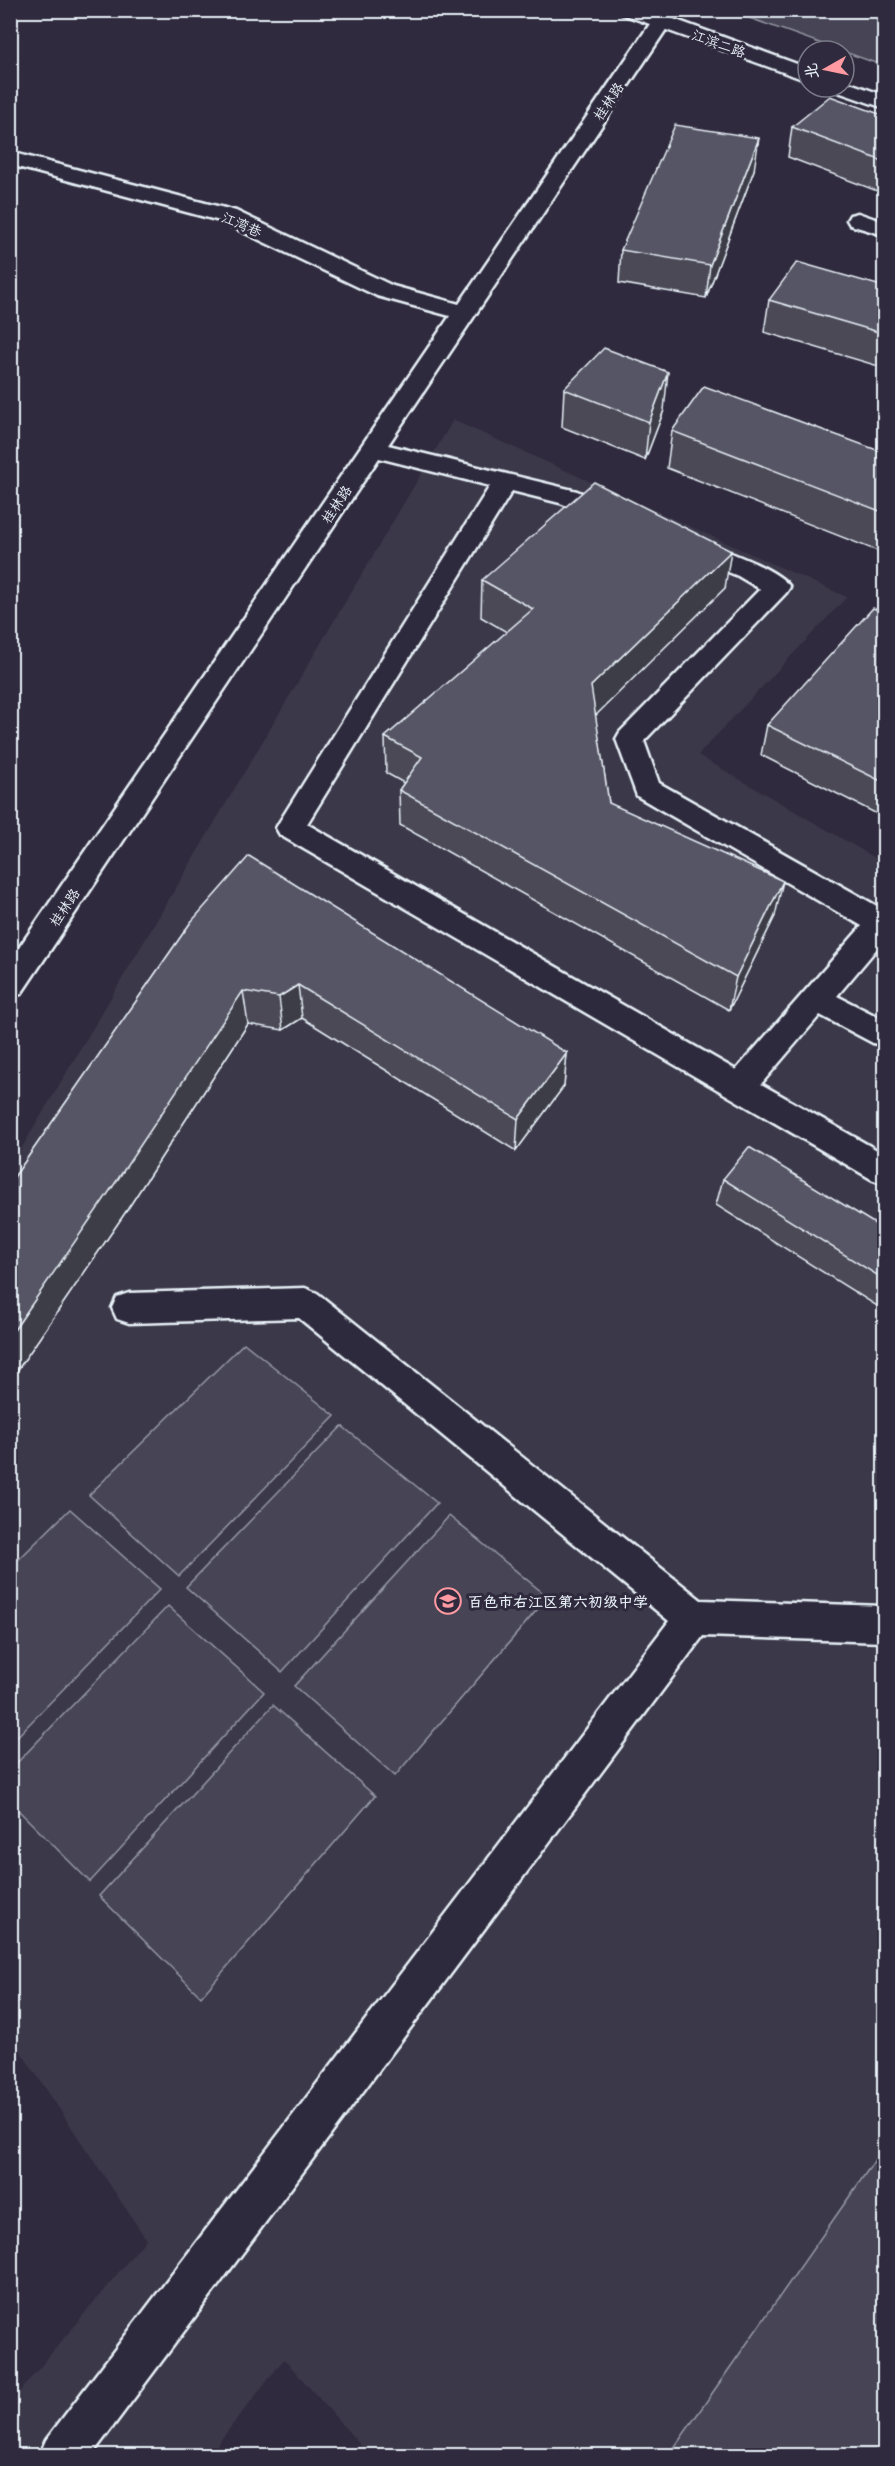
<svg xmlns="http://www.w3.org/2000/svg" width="895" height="2466" viewBox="0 0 895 2466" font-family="Mali,'LXGW WenKai TC',sans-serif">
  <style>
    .built { fill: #3b3749 }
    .green { fill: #464455; stroke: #979aa6; stroke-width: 1.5 }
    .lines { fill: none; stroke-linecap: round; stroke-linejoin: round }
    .minor-casing { stroke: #e8f1f8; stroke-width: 5 }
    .major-casing { stroke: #e8f1f8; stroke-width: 5 }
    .minor { fill: #2f2a3d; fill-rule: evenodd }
    .major { fill: #2f2a3d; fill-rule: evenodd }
    .wall { fill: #4b4957; stroke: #e8f1f8; stroke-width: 1.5 }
    .shaded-wall { fill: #3d3c47; stroke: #e8f1f8; stroke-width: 1.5 }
    .building { fill: #575565; stroke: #e8f1f8; stroke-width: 1.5 }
    .labels { text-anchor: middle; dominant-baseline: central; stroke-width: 6; stroke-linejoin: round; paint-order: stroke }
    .far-street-label { font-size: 14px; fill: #e8f1f8; stroke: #2f2a3d }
    .poi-label { font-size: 15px; font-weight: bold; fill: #e8f1f8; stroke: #2f2a3d; text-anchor: start }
  </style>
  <rect width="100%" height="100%" fill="#2f2a3d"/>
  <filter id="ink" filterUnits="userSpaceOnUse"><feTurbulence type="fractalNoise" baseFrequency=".0167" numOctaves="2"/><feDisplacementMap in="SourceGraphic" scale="12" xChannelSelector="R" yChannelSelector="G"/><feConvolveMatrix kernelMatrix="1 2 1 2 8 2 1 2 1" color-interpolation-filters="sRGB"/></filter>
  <g filter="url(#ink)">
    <!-- built -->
    <path class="built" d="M453,420L847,597L698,755L884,863V2455H369L284,2359L209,2455L11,2456V2402L146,2239L11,2037V1166Z"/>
    <!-- green -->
    <path class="green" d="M730,11H884V66Z
      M244,1343L335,1416L179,1576L89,1495Z
      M342,1426L437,1503L282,1672L186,1587Z
      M70,1509L160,1589L11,1743V1567Z
      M449,1516L548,1597L395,1776L294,1686Z
      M168,1606L264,1692L90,1882L11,1803V1769Z
      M273,1705L375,1796L201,1997L99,1896Z
      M884,2147V2455H669Z"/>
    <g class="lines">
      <!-- minor casing -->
      <g class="minor-casing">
        <path id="minor" d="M661,16L668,18L671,22L388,445L577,491L625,511L629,517L625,523L616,525L560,503L512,491L307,824L736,1070L862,926L637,796L616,739L620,732L760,589L738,576L677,551L673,545L677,539L686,537L695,539C717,548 778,568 790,587L786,593L644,741L659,783L884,910V940L837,996L884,1020V1046L873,1043L820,1015L761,1084L884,1154V1184L873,1180L280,835L276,828L280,821L490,486L379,458L21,994L10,998V961L450,316L377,296L220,221L10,165V152L236,211L393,286L459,304L654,18Z
          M858,213L884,222V235L850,225L847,220L850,215Z
          M305,1288L317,1293L701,1600L884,1606V1642L703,1636L91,2456H39L46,2440L669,1621L299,1318L129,1323L117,1319L112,1308L117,1297L129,1293Z"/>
      </g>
      <!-- major casing -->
      <g class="major-casing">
        <path id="major" d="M620,10H649L808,68V81L622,14Z
          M844,81L884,95V108L835,91L832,87H844Z"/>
      </g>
      <!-- minor -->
      <use href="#minor" class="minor"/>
      <!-- major -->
      <use href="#major" class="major"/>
    </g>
    <!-- wall -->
    <path class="wall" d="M885,116V194L788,157L792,127Z
      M754,170L706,298L619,283L621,250Z
      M885,287V368L764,332L769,300Z
      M564,389L664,410L645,460L562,427Z
      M672,431L885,453V554L667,468Z
      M482,580L725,588L595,715L609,803L775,916L729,1010L400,825L399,790L404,783L386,773L385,737L507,632L481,617Z
      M885,613V818L761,755L767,725Z
      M191,922L567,1053L564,1086L516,1151L302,1018L283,1030L248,1024L127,1210L10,1381V1183Z
      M723,1179L885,1230V1311L716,1205Z"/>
    <!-- shaded-wall -->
    <path class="shaded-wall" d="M759,138L754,170L706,298L710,265Z
      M668,372L664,410L645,460L649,422Z
      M731,551L725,588L588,723L591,686Z
      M783,881L775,916L729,1010L736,977Z
      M298,985L302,1018L283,1030L279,997Z
      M243,991L248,1024L127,1210L10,1381V1336Z
      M567,1053L564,1086L516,1151L518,1119Z"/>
    <!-- building -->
    <path class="building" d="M830,96L885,116V162L792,127Z
      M675,125L759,138L710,265L621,250Z
      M797,262L885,287V334L769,300Z
      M604,348L668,372L649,422L564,389Z
      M704,386L885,453V513L672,431Z
      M594,482L731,551L591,686L609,803L783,881L736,977L399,790L422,757L385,737L533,609L482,580Z
      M873,608L885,613V783L767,725Z
      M249,856L567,1053L518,1119L298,985L279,997L243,991L118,1179L10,1336V1183L191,922Z
      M749,1147L885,1230V1280L723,1179Z"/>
  </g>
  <!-- icons -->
  <defs>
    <g id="school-ring" transform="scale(1.35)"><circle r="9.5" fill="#2f2a3d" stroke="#ff9aa2" stroke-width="1.5"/><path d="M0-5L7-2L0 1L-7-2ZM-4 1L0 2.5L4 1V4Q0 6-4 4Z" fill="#ff9aa2"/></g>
  </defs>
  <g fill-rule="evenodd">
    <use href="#school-ring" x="448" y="1601"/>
  </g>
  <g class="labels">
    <!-- far-street labels -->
    <g class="far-street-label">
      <text transform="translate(719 43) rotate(20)">江滨二路</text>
      <text transform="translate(608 101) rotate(-56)">桂林路</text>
      <text transform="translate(242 224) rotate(23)">江湾巷</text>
      <text transform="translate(336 504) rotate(-56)">桂林路</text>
      <text transform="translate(64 907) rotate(-56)">桂林路</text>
    </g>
    <!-- poi labels -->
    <g class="poi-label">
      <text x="468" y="1601">百色市右江区第六初级中学</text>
    </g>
  </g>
  <!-- margin -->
  <rect width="895" height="2466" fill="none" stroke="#2f2a3d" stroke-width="36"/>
  <rect x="18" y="18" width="859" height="2430" fill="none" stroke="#e8f1f8" stroke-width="2" filter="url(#ink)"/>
  <!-- north arrow -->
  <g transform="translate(826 69) rotate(261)"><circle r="28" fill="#2f2a3d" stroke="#797a88" stroke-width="1.5"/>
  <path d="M0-4.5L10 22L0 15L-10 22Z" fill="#ff9aa2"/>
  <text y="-9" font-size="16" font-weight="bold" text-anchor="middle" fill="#e8f1f8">北</text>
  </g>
</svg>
